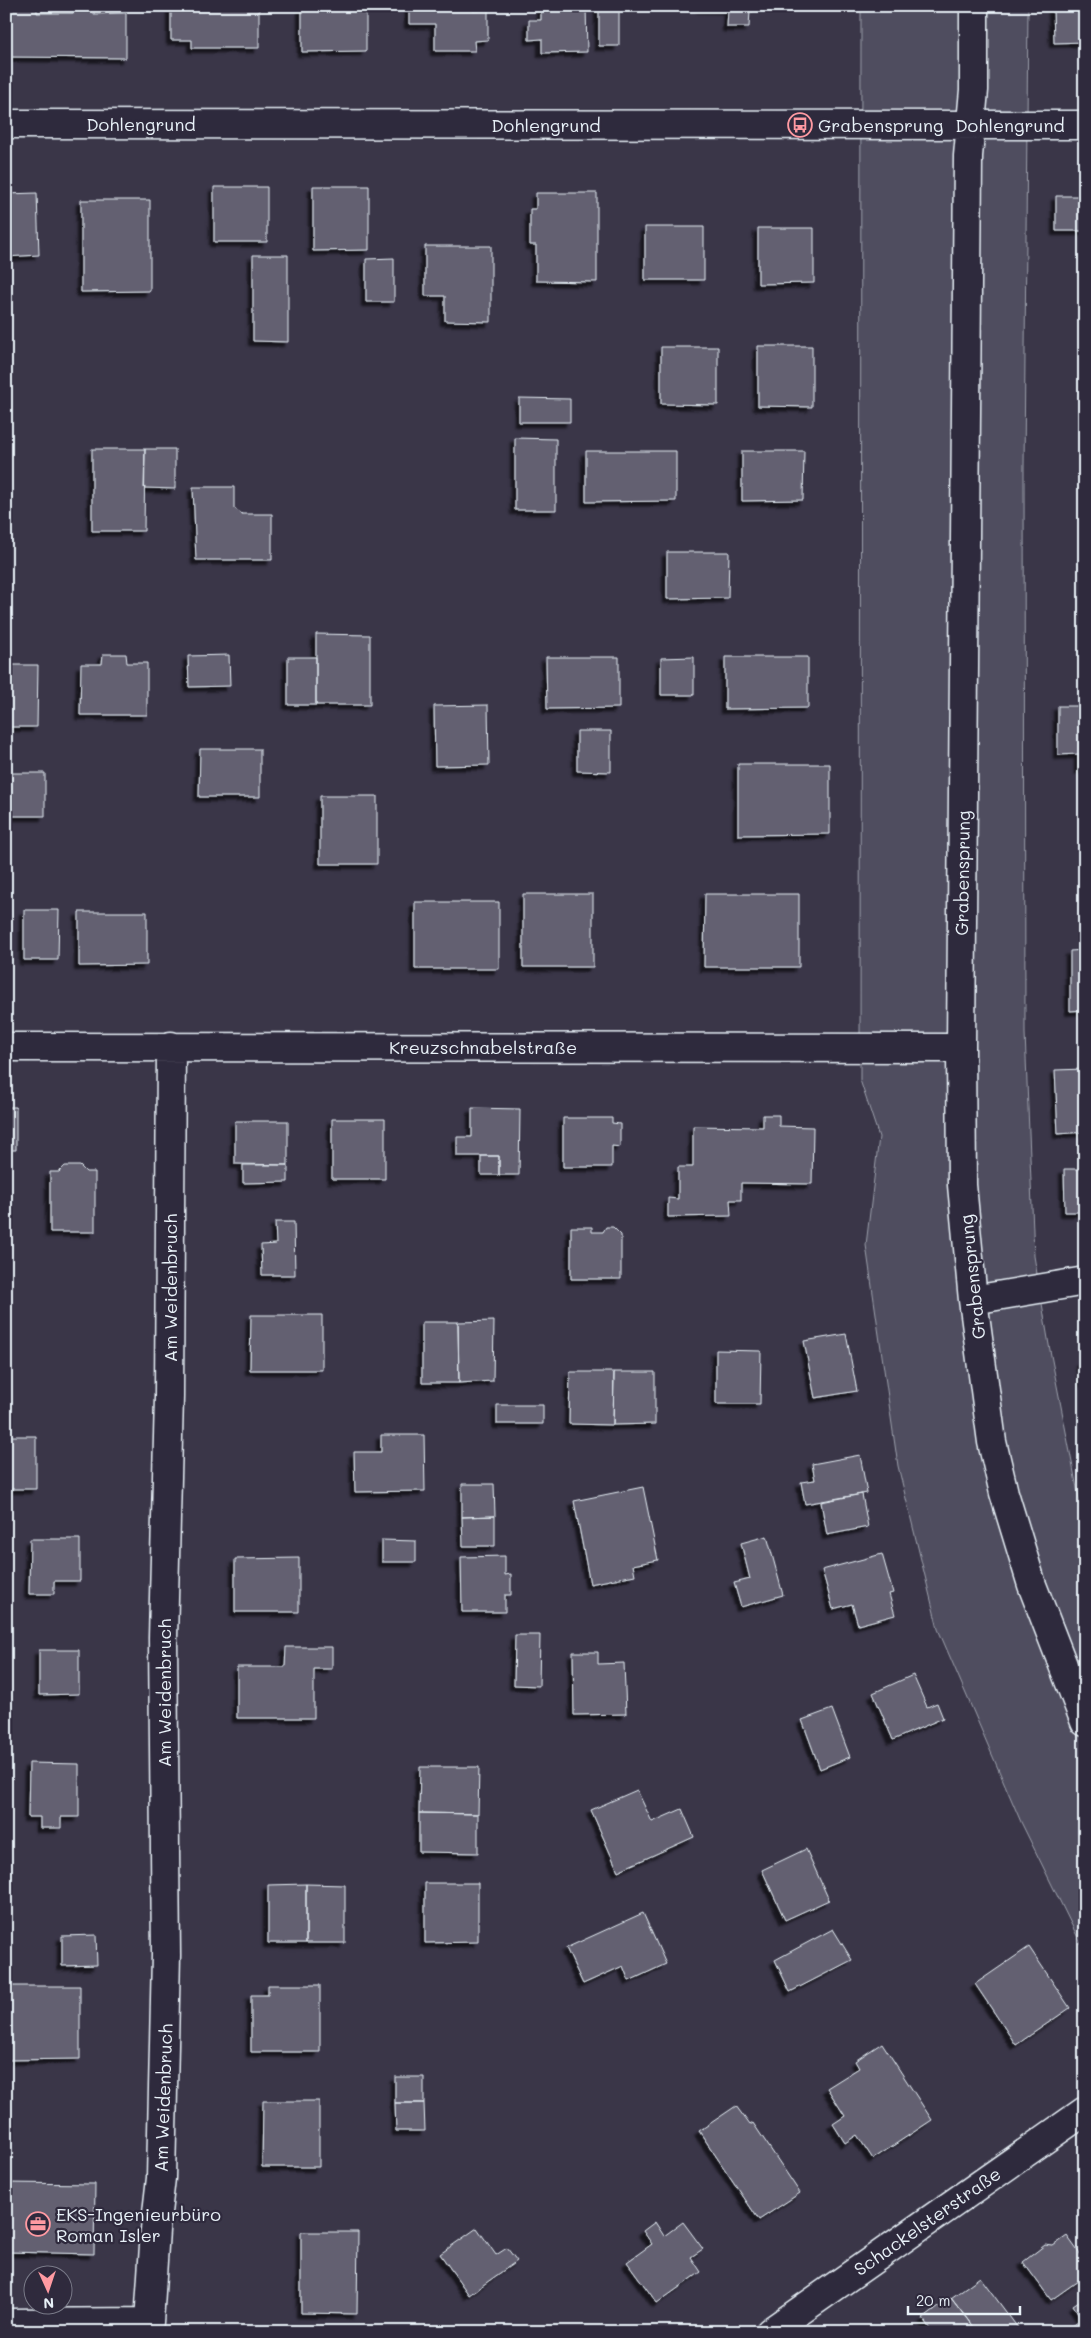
<svg xmlns="http://www.w3.org/2000/svg" width="1091" height="2338" viewBox="0 0 1091 2338" font-family="Mali,sans-serif">
  <style>
    .green { fill: #504e5f; stroke: #9ca0ac }
    .building { fill: #636171; stroke: #e8f1f8; filter: url(#shadow) }
    .lines { fill: none; stroke-linecap: round; stroke-linejoin: round }
    .minor-casing { stroke: #e8f1f8; stroke-width: 31 }
    .minor { stroke: #2f2a3d; stroke-width: 28 }
    .labels { text-anchor: middle; dominant-baseline: central; stroke-width: 4.5; stroke-linejoin: round; paint-order: stroke }
    .street-label { font-size: 18px; fill: #e8f1f8; stroke: #2f2a3d }
    .poi-label { font-size: 18px; fill: #e8f1f8; stroke: #2f2a3d; text-anchor: start }
  </style>
  <defs>
    <filter id="shadow"><feDropShadow dx="-4.5" dy="4.5" stdDeviation="1" flood-color="#0009"/></filter>
  </defs>
  <rect width="100%" height="100%" fill="#3a3648"/>
  <filter id="ink" filterUnits="userSpaceOnUse"><feTurbulence type="fractalNoise" baseFrequency=".02" numOctaves="2"/><feDisplacementMap in="SourceGraphic" scale="10" xChannelSelector="R" yChannelSelector="G"/><feConvolveMatrix kernelMatrix="1 2 1 2 8 2 1 2 1" color-interpolation-filters="sRGB"/></filter>
  <g filter="url(#ink)">
    <!-- green -->
    <path class="green" d="M861,6H1028L1024,469L1025,1033L1034,1256L1049,1345L1085,1529V1952L1021,1822L938,1629L898,1466L866,1245L879,1137L860,1080Z"/>
    <!-- building -->
    <path class="building" d="M9,6H37V13H74L75,6H94V14L126,13V58L6,57V12H9Z
      M171,6H259V48H192V40H171Z
      M302,6H366V51L302,52Z
      M409,6H473V11L488,10V40L474,41L475,51H435V24H409Z
      M541,6H586L587,52L542,53V39L529,40V20H541Z
      M599,6L619,7V46H599Z
      M701,6H753V12L750,11L749,27H727L728,9L701,8Z
      M1053,6H1085V42L1054,43Z
      M313,186H369V250L313,251Z
      M214,187H267V242H214Z
      M37,193L39,255L6,257V310V194Z
      M536,193H597V282L536,281V245H530V209H536Z
      M1056,196H1085V231H1056Z
      M81,200H150V291L81,292Z
      M645,227H704V280H645Z
      M758,228H814V283L758,284Z
      M425,246H491V322L445,321V296H425Z
      M253,255H288V342L253,341Z
      M394,258V302H366V259Z
      M758,346H812V407L758,406Z
      M661,347H718V405L661,404Z
      M519,398L570,399V422H519Z
      M515,438L556,439V510H515Z
      M92,449H145L144,531H92Z
      M145,449H175V489L144,488Z
      M586,451H676V501L586,502Z
      M742,451H804L803,500L742,501Z
      M193,487H234V508L242,514H272V560H196Z
      M667,552H729L728,598L667,599Z
      M316,634L370,635V705H316Z
      M103,654H126L127,663H147V715H80L81,664H102Z
      M229,655L230,686L189,687L188,656Z
      M288,657H316V705H288Z
      M546,657H619V708L547,709Z
      M694,657V695H661V658Z
      M725,657H808V708L725,709Z
      M6,665H38L37,727H6Z
      M488,705L489,765L435,766L434,706Z
      M1058,706H1085V769H1079V754L1058,755Z
      M577,731H611V772L577,771Z
      M200,749H260V797H199Z
      M738,764H830V834L738,835Z
      M6,773H45V816H6Z
      M320,796H377V864H320Z
      M523,894H593V967H523Z
      M705,894H799V967H704Z
      M415,902H499V969H415Z
      M24,910H59L58,960H24Z
      M79,912H147V965L79,966Z
      M1085,950V1010L1070,1011V951Z
      M1085,1069V1132L1058,1134L1055,1070Z
      M6,1107H16V1150H6Z
      M472,1108L520,1109L519,1175H499V1156H457V1137H472Z
      M763,1115H779V1126L813,1127L812,1184L741,1183V1200H730L731,1216L668,1217V1198L678,1199V1167H693V1126L763,1127Z
      M563,1118H612V1123L620,1124V1147L612,1146V1167H563Z
      M332,1119H385V1179H332Z
      M235,1121H288V1165L235,1164Z
      M1083,1149H1085V1212H1065L1064,1169H1084Z
      M481,1156H499V1175H481Z
      M243,1165H288V1182L243,1183Z
      M65,1166H80L86,1172H95V1232H50V1172H59Z
      M275,1222H294L295,1275H262L261,1245L276,1244Z
      M571,1227H592V1232H603L606,1227H613L621,1235V1279H571Z
      M251,1315H322V1370H250Z
      M494,1321L493,1381L459,1383L458,1322Z
      M422,1322H458L459,1383H422Z
      M846,1334L857,1391L815,1398L804,1341Z
      M716,1350L761,1351L760,1404H716Z
      M1085,1360V1383L1080,1361Z
      M570,1372H614L613,1425L569,1424Z
      M614,1372H655V1424L613,1425Z
      M497,1405H543V1424H497Z
      M381,1435H424L425,1491L355,1492L354,1452H381Z
      M6,1436H36V1489H6Z
      M860,1455L867,1493L805,1504L801,1482L815,1480L812,1464Z
      M462,1484H494L495,1516L462,1517Z
      M643,1487L658,1560L633,1565L635,1575L590,1584L574,1501Z
      M862,1494L868,1527L827,1535L821,1502Z
      M495,1516V1546H463L462,1517Z
      M767,1536L783,1595L741,1607L734,1583L750,1579L741,1543Z
      M30,1539H80V1581H54V1594H29Z
      M382,1540L416,1541V1562H382Z
      M882,1554L893,1593L889,1594L895,1615L858,1625L852,1604L833,1609L822,1570Z
      M505,1556V1575L511,1574V1595H505V1612H462L461,1557Z
      M299,1558V1612H235V1559Z
      M515,1635H540L539,1686L514,1685Z
      M286,1647H332V1669H314V1718H237V1667H285Z
      M39,1650H79V1694L39,1695Z
      M573,1652H598V1664L624,1663L626,1714L574,1715Z
      M913,1675L927,1707L937,1703L943,1718L893,1740L873,1693Z
      M832,1709L850,1757L820,1769L802,1720Z
      M29,1763L79,1764V1817H61V1828H40V1817H28Z
      M420,1767H479L478,1814L419,1813Z
      M637,1790L652,1822L682,1809L694,1837L618,1871L591,1810Z
      M419,1813L478,1814V1853L419,1852Z
      M806,1849L829,1900L785,1920L762,1870Z
      M425,1883H478V1942L425,1943Z
      M306,1884V1943H268V1885Z
      M306,1884L345,1885V1943H306Z
      M643,1913L666,1964L629,1981L623,1966L583,1984L566,1948Z
      M833,1929L852,1960L790,1992L775,1960Z
      M96,1935L97,1965L62,1966V1936Z
      M1029,1947L1070,2008L1016,2045L975,1984Z
      M268,1985H320V2052H251V1995H268Z
      M6,1986H80V2059L6,2060Z
      M882,2043L932,2120L873,2159L857,2135L845,2143L833,2124L845,2116L827,2088L859,2068L855,2061Z
      M395,2077H424V2103H395Z
      M263,2101H319V2167H262Z
      M395,2103H424L425,2131H396Z
      M736,2106L750,2125L753,2123L800,2193L759,2220L699,2131Z
      M6,2183L95,2184L94,2254L6,2252Z
      M655,2222L664,2236L683,2222L703,2249L691,2257L701,2272L657,2303L627,2262L652,2244L643,2231Z
      M477,2228L496,2255L507,2248L517,2261L469,2295L440,2254Z
      M301,2232H358L357,2314L301,2313Z
      M1067,2236L1085,2261V2276L1051,2300L1023,2262L1045,2245L1053,2246Z
      M980,2277L1018,2328L1012,2332H977L951,2298Z
      M1085,2297V2317L1082,2319L1073,2305Z
      M951,2298L977,2332H932L923,2319Z
      M1085,2317V2332H1075L1071,2327Z
      M269,2329L299,2330L300,2332H268Z"/>
    <g class="lines">
      <!-- minor casing -->
      <g class="minor-casing">
        <path id="minor" d="M974,6V90L968,156L961,1048L962,1185L973,1300L992,1442L1004,1493L1032,1585L1085,1722
          M6,124L1085,125
          M6,1047L961,1048
          M973,1300L1085,1281
          M149,2322L155,2230L161,2178L166,1955L163,1638L169,1397L171,1046
          M6,2323L149,2322
          M770,2332L1085,2111"/>
      </g>
      <!-- minor -->
      <use href="#minor" class="minor"/>
    </g>
  </g>
  <!-- icons -->
  <defs>
    <g id="bus-ring" transform="scale(1.25)"><circle r="9.5" fill="#2f2a3d" stroke="#ff9aa2" stroke-width="1.5"/><path d="M-5-6H5V4H4V6H2V4H-2V6H-4V4H-5ZM-3.5-4V0h7V-4ZM-3.5 1.2v1.5H-2V1.2ZM2 1.2v1.5H3.5V1.2Z" fill="#ff9aa2"/></g>
    <g id="office-ring" transform="scale(1.25)"><circle r="9.5" fill="#2f2a3d" stroke="#ff9aa2" stroke-width="1.5"/><path d="M-6-3h4V-5.5h4V-3h4V5H-6ZM-1-4.5V-3h2v-1.5ZM-6 0V1H6V0Z" fill="#ff9aa2"/></g>
  </defs>
  <g fill-rule="evenodd">
    <use href="#bus-ring" x="800" y="125"/>
    <use href="#office-ring" x="38" y="2224"/>
  </g>
  <g class="labels">
    <!-- street labels -->
    <g class="street-label">
      <text x="141" y="124">Dohlengrund</text>
      <text x="546" y="125">Dohlengrund</text>
      <text x="1010" y="125">Dohlengrund</text>
      <text transform="translate(962 873) rotate(-89)">Grabensprung</text>
      <text x="483" y="1047">Kreuzschnabelstraße</text>
      <text transform="translate(972 1277) rotate(-96)">Grabensprung</text>
      <text transform="translate(170 1288) rotate(-90)">Am Weidenbruch</text>
      <text transform="translate(164 1693) rotate(-90)">Am Weidenbruch</text>
      <text transform="translate(163 2098) rotate(-88)">Am Weidenbruch</text>
      <text transform="translate(927 2221) rotate(-35)">Schackelsterstraße</text>
    </g>
    <!-- poi labels -->
    <g class="poi-label">
      <text x="818" y="125">Grabensprung</text>
      <text x="56" y="2214">EKS-Ingenieurbüro<tspan x="56" dy="21">Roman Isler</tspan></text>
    </g>
  </g>
  <!-- margin -->
  <rect width="1091" height="2338" fill="none" stroke="#2f2a3d" stroke-width="25"/>
  <rect x="12" y="12" width="1066" height="2313" fill="none" stroke="#e8f1f8" stroke-width="2" filter="url(#ink)"/>
  <!-- north arrow -->
  <g transform="translate(48 2290) rotate(177)"><circle r="24" fill="#2f2a3d" stroke="#797a88"/>
  <path d="M0-4L9 19L0 12L-9 19Z" fill="#ff9aa2"/>
  <text y="-8" font-size="14" font-weight="bold" text-anchor="middle" fill="#e8f1f8">N</text>
  </g>
  <!-- scale -->
  <path d="M908 2306v8h112v-8" fill="none" stroke="#e8f1f8" stroke-width="2.5"/>
  <text x="916" y="2306" font-size="15" fill="#e8f1f8" stroke="#2f2a3d" stroke-width="4" paint-order="stroke">20 m</text>
</svg>
